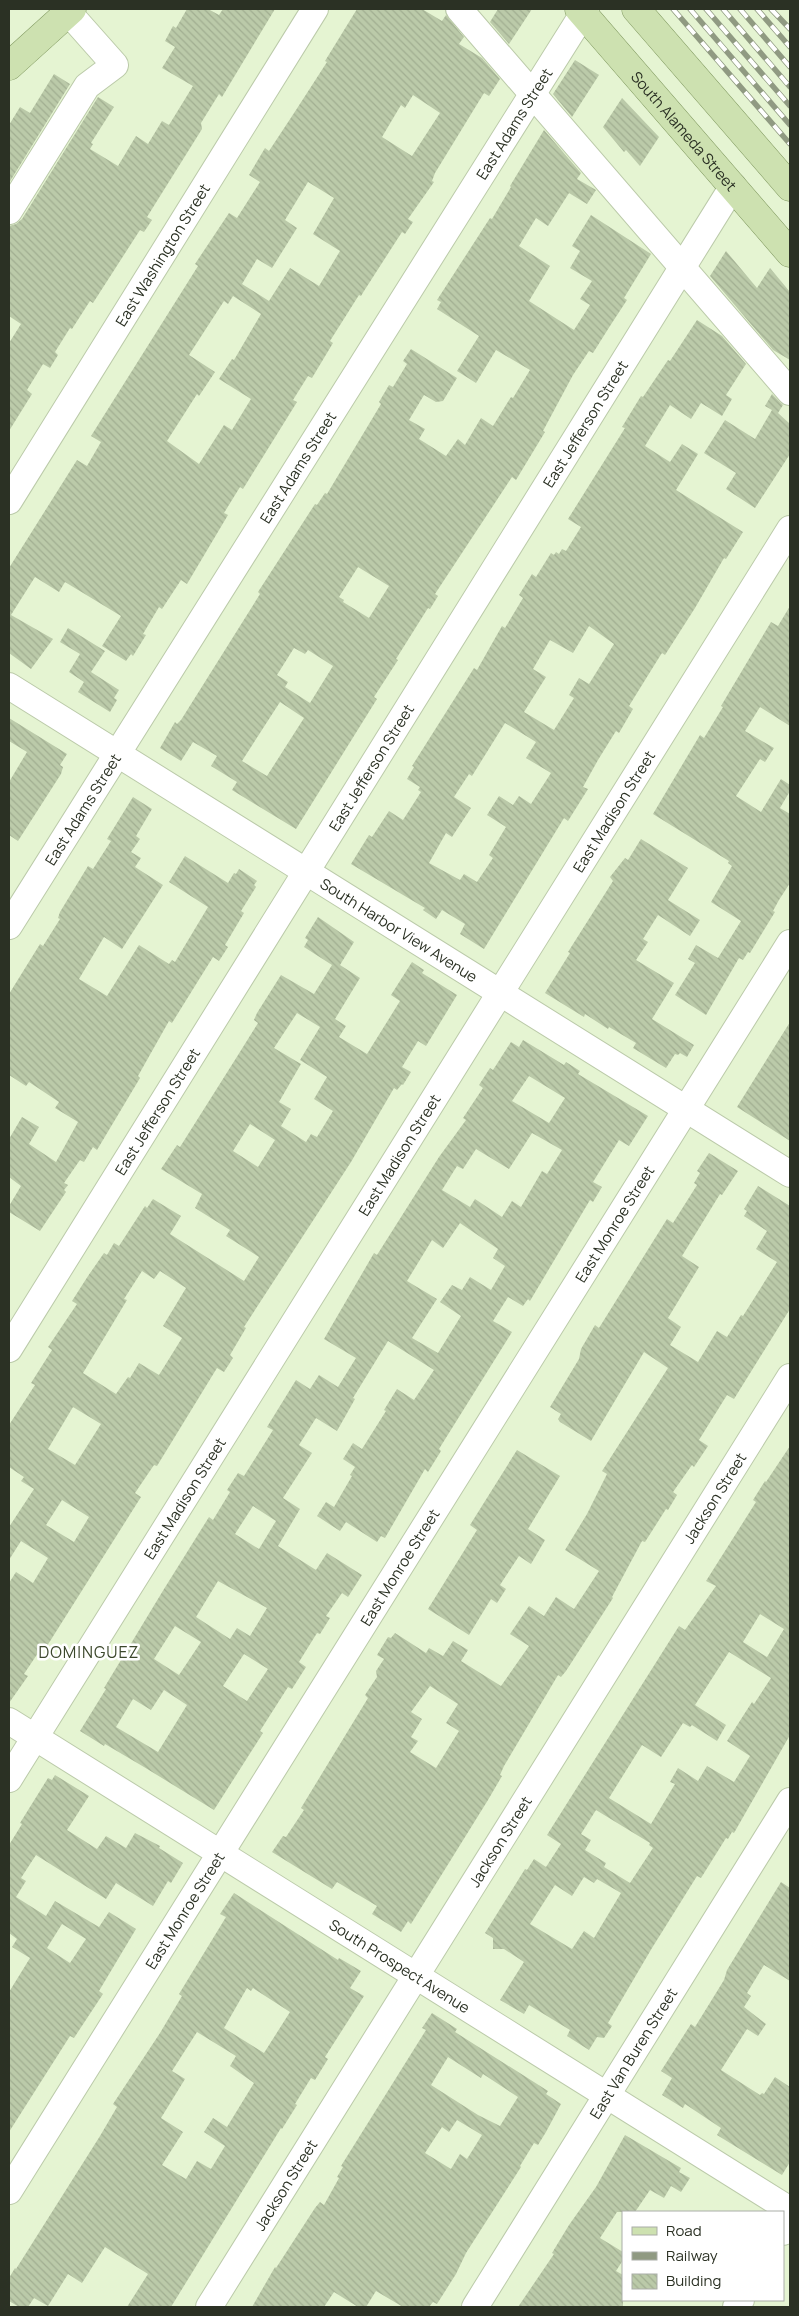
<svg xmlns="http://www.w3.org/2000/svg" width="799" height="2316" viewBox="0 0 799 2316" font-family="Manrope,sans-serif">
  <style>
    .building { fill: url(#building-back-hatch); fill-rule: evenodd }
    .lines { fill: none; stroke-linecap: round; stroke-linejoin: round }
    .minor-casing { stroke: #bbcaa9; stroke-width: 28 }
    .major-casing { stroke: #7e965d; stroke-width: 29 }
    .minor { stroke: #fff; stroke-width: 26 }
    .major { stroke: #cde1b0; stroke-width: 28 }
    .rail-casing { stroke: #909a82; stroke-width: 5.5 }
    .rail { stroke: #fff; stroke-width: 4; stroke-dasharray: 11; stroke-linecap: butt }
    .labels { text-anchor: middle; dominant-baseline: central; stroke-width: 5; stroke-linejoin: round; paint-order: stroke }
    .street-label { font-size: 15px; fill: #2b3124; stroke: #fff }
    .neighbourhood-label { font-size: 16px; letter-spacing: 1px; fill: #3b472b; stroke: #fff }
  </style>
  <defs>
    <pattern id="building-back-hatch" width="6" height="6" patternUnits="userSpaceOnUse" patternTransform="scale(1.25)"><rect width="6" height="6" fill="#bbcaa9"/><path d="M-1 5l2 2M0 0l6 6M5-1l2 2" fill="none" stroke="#a1ae91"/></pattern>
  </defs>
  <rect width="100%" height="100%" fill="#e5f4d2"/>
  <!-- building -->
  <path class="building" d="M187,9H208L219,15L223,9H275L222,97L219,94L201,123L202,129L147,217L152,220L144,232L140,230L93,303L90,301L72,329L70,328L55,352L58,355L50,368L43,364L27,390L32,394L9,431V343L21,324L9,316V226L16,224L22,219L98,97L114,107L91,143L93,144L90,149L118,166L136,136L148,144L162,121L169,125L193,86L162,68L175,47L165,41L173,26L176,28Z
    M357,9H422L442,21L446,15L464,37L459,44L482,58L500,79L489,96L484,93L435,173L432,181L434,182L408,219L413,222L405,234L402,232L364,291L361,296L359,295L330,341L333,343L312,378L308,376L293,400L297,402L243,489L240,487L224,513L228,515L187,584L181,580L162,609L159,607L143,634L146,635L133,656L131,654L126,661L102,646L121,616L65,582L59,592L35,577L11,615L53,639L31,669L9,653V568L77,460L87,466L101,442L91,436L198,266L195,264L229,213L237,218L260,182L249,175L265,148L269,151L296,110L327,62L325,61ZM413,95L440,113L412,156L382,137L401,105L405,108ZM308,182L334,198L313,234L340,251L319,286L290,268L269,301L242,284L257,259L272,268L297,228L285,220ZM233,296L261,314L234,360L232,359L219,379L251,399L232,430L224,425L199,464L167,441L197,394L199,396L215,372L189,355L224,301L228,304Z
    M498,9H532L509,44L490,22Z
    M575,60L599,75L572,117L553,94Z
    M54,74L70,84L9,183V125L20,107L30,113Z
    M622,98L659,137L640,166L626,150L624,152L603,127Z
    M544,130L581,173L577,179L596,190L587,204L569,193L548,226L536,218L519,246L550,266L529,301L574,330L590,305L580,299L592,281L570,268L580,251L572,246L591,215L651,254L624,298L627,300L610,326L593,353L589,351L573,375L543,431L545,432L516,480L512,477L435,594L438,596L430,609L428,608L396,659L398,660L374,697L377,699L372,707L296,829L232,790L237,782L211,766L217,756L193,742L181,761L160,748L175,722L177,724L181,720L260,594L258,592L315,504L317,505L325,493L327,494L381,404L379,402L389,385L393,387L407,364L403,361L411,349L457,378L443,401L436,402L424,395L409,420L425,429L419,439L446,456L458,439L465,445L481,418L493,426L511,397L513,398L530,370L496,350L476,383L457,371L479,336L437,309L441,302L437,300L490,218L492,219L511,187L510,186ZM358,567L389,586L369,618L343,602L344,600L339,597ZM294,648L305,654L308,650L333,666L310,703L285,687L288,682L277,675ZM280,702L304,718L267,776L242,761Z
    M726,251L757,288L770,268L790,292V360L773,350L710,276Z
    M697,320L722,336L746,364L726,395L732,399L722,416L701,403L691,419L670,405L645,446L670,462L682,444L698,454L676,490L743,532L726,559L724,558L695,608L665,655L662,653L660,656L629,706L633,709L619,733L616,731L598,760L583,787L588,789L568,821L564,818L484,949L460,934L465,924L442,910L436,919L423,910L425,908L351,864L369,835L372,837L389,811L403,820L421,792L418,790L420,787L407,779L414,767L412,766L474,668L477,670L502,626L505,628L523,598L519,595L532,574L536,577L551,553L554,555L556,552L559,554L562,549L566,551L581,527L568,519L625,428L622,427L641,396L643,397L668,360L670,361ZM589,626L614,644L589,684L579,678L569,695L574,698L554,730L524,712L546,677L533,669L550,640L573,653ZM505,723L536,742L526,758L551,773L531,804L519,796L513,805L499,796L487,815L506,827L489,855L493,858L477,882L464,874L460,880L429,863L446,833L452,837L471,808L454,797L469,774L472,776Z
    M772,394L783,405L778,413L790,424V454L755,508L726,489L736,473L704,453L725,420L755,439L772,410L765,406Z
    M790,606V726L760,707L745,731L774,748L765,762L760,759L736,796L761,812L781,779L790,785V791L780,808L790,814V883L779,900L773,911L775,912L750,953L748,952L743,960L739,958L706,1015L675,995L695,963L688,959L696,945L718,958L741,921L711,902L732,866L728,863L729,861L653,814L700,735L704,738L723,707L721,706L771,622L778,626Z
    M68,628L105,651L91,672L119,690L114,698L117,700L110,712L78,692L84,682L69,672L80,654L60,642Z
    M9,718L67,754L60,765L63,767L61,774L18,841L9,835V782L27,752L9,741Z
    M133,797L152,809L136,836L140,839L131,852L141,858L135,867L163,885L122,949L104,937L79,979L107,996L139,945L169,964L172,960L175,962L208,907L169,882L185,856L228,883L234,873L236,874L239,869L257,881L254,885L256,887L241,911L244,913L225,945L228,947L219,961L213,957L172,1023L169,1021L138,1076L140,1078L97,1150L93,1147L84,1162L80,1160L64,1183L68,1185L64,1190L66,1192L40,1231L9,1212V1206L21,1186L9,1177V1139L22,1117L39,1127L29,1144L56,1162L78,1122L55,1108L59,1102L29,1082L26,1086L9,1075V994L40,944L43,946L60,919L58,918L60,912L88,866L93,869L111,841L107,839Z
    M641,839L688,868L668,900L700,920L690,936L658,915L643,939L648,942L636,960L674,983L652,1019L694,1045L687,1057L680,1053L678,1055L675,1054L666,1068L633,1048L636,1043L609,1027L608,1029L585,1014L584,1017L545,993L570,953L568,952L613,881L610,877L625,858L628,860Z
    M318,917L354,942L340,965L360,978L335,1019L346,1026L339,1037L367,1054L400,1001L391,995L412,962L424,970L422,973L457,995L426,1046L418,1041L402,1067L411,1072L403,1085L402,1084L397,1090L394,1088L351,1162L244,1327L246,1328L230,1355L233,1358L224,1372L217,1368L157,1466L154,1465L135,1493L141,1497L47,1646L44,1644L24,1674L28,1676L9,1703V1583L16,1572L33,1583L48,1558L21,1541L9,1560V1527L34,1489L21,1481L24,1477L9,1467V1425L35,1385L31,1383L52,1350L48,1347L77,1304L72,1301L88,1276L104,1253L107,1255L114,1243L119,1246L145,1206L147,1208L153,1199L181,1216L170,1234L244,1281L259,1257L226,1236L230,1230L195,1208L202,1194L161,1169L177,1145L180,1147L233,1063L258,1023L254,1020L257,1013L281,975L314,994L332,965L304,947L308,940L305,938ZM297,1013L320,1027L300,1060L327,1077L314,1099L333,1111L317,1137L311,1134L306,1142L281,1126L291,1109L279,1102L301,1064L274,1048ZM250,1124L275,1140L258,1167L233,1151ZM142,1271L154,1279L160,1271L186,1288L163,1326L182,1338L159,1375L139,1363L130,1378L128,1377L116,1394L83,1373L127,1300L124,1299ZM73,1407L101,1424L75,1465L48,1449ZM62,1500L89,1517L74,1542L46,1525Z
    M790,1022V1141L737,1107Z
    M523,1040L564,1065L566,1062L580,1071L578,1074L648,1116L629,1146L619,1140L593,1182L602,1187L593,1202L590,1200L530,1301L528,1299L523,1306L508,1297L493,1321L512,1332L439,1449L441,1451L428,1472L425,1469L385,1538L381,1536L377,1542L346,1522L340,1531L317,1516L326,1502L334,1507L352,1476L350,1475L355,1467L343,1459L353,1443L362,1449L386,1411L384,1410L397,1389L414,1400L434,1370L388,1341L353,1398L355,1399L337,1431L316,1418L299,1445L312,1453L283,1498L300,1509L278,1546L316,1570L327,1553L362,1575L348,1597L342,1593L326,1616L330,1618L320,1634L317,1633L299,1662L306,1667L292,1689L288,1687L260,1731L263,1733L214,1810L144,1767L105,1744L104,1746L80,1731L106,1689L104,1688L164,1589L209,1517L213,1520L230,1492L227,1490L238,1473L244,1476L273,1430L267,1427L296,1380L310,1389L319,1375L338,1387L356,1358L324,1339L374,1253L377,1255L439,1157L466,1120L463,1118L483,1088L479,1085L490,1068L493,1070L511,1042L519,1047ZM529,1076L565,1098L549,1123L512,1101ZM532,1133L562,1150L547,1174L542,1171L521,1207L512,1201L502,1217L475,1199L470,1207L442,1190L457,1166L463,1169L476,1149L509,1169ZM460,1223L498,1249L493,1258L505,1266L491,1290L470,1277L462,1290L452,1285L440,1302L461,1316L438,1353L412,1338L437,1299L407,1281L432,1240L443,1248ZM253,1506L276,1521L259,1549L235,1534ZM218,1581L267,1608L250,1636L237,1628L230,1639L196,1617ZM175,1626L201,1642L179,1675L154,1659ZM244,1654L268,1669L247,1701L223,1686ZM164,1690L187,1705L158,1752L116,1727L133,1699L151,1710Z
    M709,1153L738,1171L722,1195L720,1194L682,1256L699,1267L668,1318L681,1327L670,1345L698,1362L717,1331L727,1337L741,1315L743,1316L777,1262L756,1249L767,1231L744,1216L747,1211L744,1209L758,1186L790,1206V1309L734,1399L727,1395L699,1440L708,1446L694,1467L692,1465L673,1492L677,1495L668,1510L666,1509L645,1542L642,1541L612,1597L613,1598L566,1671L561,1677L558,1675L504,1766L500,1775L502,1776L488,1800L411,1924L408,1921L401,1932L372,1914L377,1906L337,1882L332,1889L272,1852L283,1836L286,1837L304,1810L301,1808L368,1698L365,1695L377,1677L376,1671L384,1659L377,1655L388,1637L391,1638L395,1633L426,1653L429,1648L443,1656L453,1641L468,1650L461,1661L501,1686L529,1646L510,1634L529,1606L544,1616L556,1597L574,1609L599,1571L565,1550L587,1514L607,1474L602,1471L668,1368L644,1352L591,1441L560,1422L558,1419L561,1414L550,1407L579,1359L581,1349L595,1325L599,1328L667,1219L673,1223L697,1185L694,1183L700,1173L697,1171ZM430,1686L458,1704L446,1723L459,1731L436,1768L410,1752L418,1741L411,1737L422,1719L411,1712Z
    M790,1446V1735L734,1833L732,1832L728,1839L726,1838L701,1878L697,1876L652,1948L608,2023L612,2026L604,2038L597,2037L589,2050L567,2036L570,2030L529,2005L524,2014L500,2000L524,1962L504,1949H493V1938L485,1933L525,1869L527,1870L534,1859L546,1867L561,1844L547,1835L679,1626L685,1630L716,1586L706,1581L756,1502L753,1500L765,1481L766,1482ZM760,1614L784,1629L767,1657L743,1642ZM729,1652L771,1678L754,1704L752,1702L727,1741L750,1756L734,1782L707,1766L698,1781L678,1768L670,1782L675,1784L651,1824L609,1798L642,1745L661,1757L683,1723L690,1727L692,1725L717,1741L726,1725L695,1705ZM596,1810L650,1843L649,1845L653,1848L630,1883L604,1867L606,1863L585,1850L591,1840L581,1834ZM584,1877L594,1883L597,1879L621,1893L594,1938L584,1931L572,1949L530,1924L555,1885L572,1896Z
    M517,1450L560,1476L528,1529L545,1540L531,1564L519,1556L500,1585L506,1589L497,1603L491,1599L469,1635L428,1609L477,1530L470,1525Z
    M55,1775L89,1796L67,1830L97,1849L106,1836L126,1848L135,1833L160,1846L159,1848L183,1863L171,1883L168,1881L153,1906L116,1883L106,1899L36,1855L21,1878L26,1881L16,1897L46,1916L55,1901L99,1927L109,1912L136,1929L99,1991L103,1994L74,2038L70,2036L9,2132V1992L30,1958L12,1947L17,1939L9,1933V1845L22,1824L20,1823L48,1778L52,1780ZM62,1924L86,1939L70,1963L47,1948Z
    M781,1882L790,1888V1981L764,1965L747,1993L751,1996L744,2007L766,2024L758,2036L747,2029L721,2070L760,2095L762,2093L764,2094L775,2077L790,2087V2162L782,2175L717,2135L721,2128L685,2104L683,2108L662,2095L672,2078L661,2071L691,2024L695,2027L724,1980L727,1970Z
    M234,1893L338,1960L339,1958L361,1971L350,1988L364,1996L325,2057L328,2059L315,2080L311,2078L295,2104L297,2105L282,2129L281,2128L171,2307H127L148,2274L105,2247L82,2283L68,2274L48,2306L34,2298L28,2307H19L9,2301V2278L15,2268L16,2269L100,2136L117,2107L113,2104L160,2033L182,1996L179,1994L226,1917L220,1914ZM247,1988L251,1991L253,1988L290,2012L264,2053L224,2028ZM197,2032L236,2056L230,2066L254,2083L227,2127L213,2118L204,2132L225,2146L211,2169L197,2161L186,2179L162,2165L183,2132L161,2118L185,2079L172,2071Z
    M432,2013L457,2029L455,2032L548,2091L546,2094L561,2104L546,2132L538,2145L534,2143L520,2166L521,2167L466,2253L456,2274L437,2304L433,2302L429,2307H403L376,2291L366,2307H358L334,2292L324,2307H252L275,2267L276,2268L315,2208L320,2202L324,2205L339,2178L337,2177L343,2167L341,2166L426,2030L422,2028ZM448,2057L481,2078L483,2074L518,2097L500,2126L478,2115L431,2085ZM457,2120L482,2135L467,2159L460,2154L451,2169L425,2153L442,2127L449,2132Z
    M625,2135L681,2168L679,2172L690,2178L681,2192L671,2186L664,2198L650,2190L635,2212H617L600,2238L623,2252V2260L616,2271L623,2275V2307H518L554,2254L552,2253L569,2225L596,2187Z"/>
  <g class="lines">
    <!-- minor casing -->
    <g class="minor-casing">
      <g id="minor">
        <path d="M459,9L790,392"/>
        <path d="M9,211L87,86L115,65L68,12"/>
        <path id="s1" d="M9,501L315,9"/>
        <path id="s2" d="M9,686L790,1174"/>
        <path id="s3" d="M9,926L586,9"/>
        <path id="s4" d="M9,1349L733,186"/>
        <path id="s5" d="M9,1721L790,2210"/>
        <path id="s6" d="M9,1779L790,529"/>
        <path id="s7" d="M9,2191L790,943"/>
        <path d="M783,2232L790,2220"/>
        <path id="s8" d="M209,2307L790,1377"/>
        <path id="s9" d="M475,2307L790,1801"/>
        <path d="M736,2307L741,2300"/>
      </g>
    </g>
    <!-- major casing -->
    <g class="major-casing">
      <g id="major">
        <path id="s10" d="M579,9L790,253"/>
        <path d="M636,9L790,187"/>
        <path d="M9,66L72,9"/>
      </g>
    </g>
    <!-- minor -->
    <use href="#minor" class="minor"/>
    <!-- major -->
    <use href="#major" class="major"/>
    <!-- rail casing -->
    <g class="rail-casing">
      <path id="rail" d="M673,9L790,144
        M690,9L790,125
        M706,9L790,106
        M723,9L790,87
        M740,9L790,67
        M757,9L790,47
        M771,9L790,29"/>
    </g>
    <!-- rail -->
    <use href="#rail" class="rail"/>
  </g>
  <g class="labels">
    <!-- street labels -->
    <g class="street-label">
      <text stroke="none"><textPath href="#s3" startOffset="948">East Adams Street</textPath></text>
      <text stroke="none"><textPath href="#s10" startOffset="161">South Alameda Street</textPath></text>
      <text stroke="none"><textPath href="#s1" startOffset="290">East Washington Street</textPath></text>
      <text stroke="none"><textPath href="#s4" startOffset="1090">East Jefferson Street</textPath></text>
      <text stroke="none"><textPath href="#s3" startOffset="542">East Adams Street</textPath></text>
      <text stroke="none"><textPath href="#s4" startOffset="685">East Jefferson Street</textPath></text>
      <text stroke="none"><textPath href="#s3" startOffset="138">East Adams Street</textPath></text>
      <text stroke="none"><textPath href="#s6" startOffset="1141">East Madison Street</textPath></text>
      <text stroke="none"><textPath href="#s2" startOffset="460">South Harbor View Avenue</textPath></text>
      <text stroke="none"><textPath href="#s4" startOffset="280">East Jefferson Street</textPath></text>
      <text stroke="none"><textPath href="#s6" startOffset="736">East Madison Street</textPath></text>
      <text stroke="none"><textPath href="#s7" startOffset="1141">East Monroe Street</textPath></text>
      <text stroke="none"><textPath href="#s6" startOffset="331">East Madison Street</textPath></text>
      <text stroke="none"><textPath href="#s8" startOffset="954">Jackson Street</textPath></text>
      <text stroke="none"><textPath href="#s7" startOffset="736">East Monroe Street</textPath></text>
      <text stroke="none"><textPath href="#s8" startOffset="549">Jackson Street</textPath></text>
      <text stroke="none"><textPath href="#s7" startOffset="331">East Monroe Street</textPath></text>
      <text stroke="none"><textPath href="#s5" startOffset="461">South Prospect Avenue</textPath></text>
      <text stroke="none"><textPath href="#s9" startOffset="299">East Van Buren Street</textPath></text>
      <text stroke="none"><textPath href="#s8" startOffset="144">Jackson Street</textPath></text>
    </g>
    <!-- neighbourhood labels -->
    <g class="neighbourhood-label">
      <text x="89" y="1652">DOMINGUEZ</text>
    </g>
  </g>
  <!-- border -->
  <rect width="799" height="2316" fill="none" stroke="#2b3124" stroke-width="20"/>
  <!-- legend -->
  <rect x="622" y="2211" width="162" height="90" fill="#ffffff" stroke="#aaada7"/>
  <rect x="632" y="2227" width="25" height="8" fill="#cde1b0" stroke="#aaada7"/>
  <text x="666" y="2236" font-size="15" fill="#2b3124">Road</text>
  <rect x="632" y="2252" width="25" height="8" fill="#909a82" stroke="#aaada7"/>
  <text x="666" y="2261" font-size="15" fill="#2b3124">Railway</text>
  <rect x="632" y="2274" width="25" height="15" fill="url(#building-back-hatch)" stroke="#aaada7"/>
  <text x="666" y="2286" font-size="15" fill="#2b3124">Building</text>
</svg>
